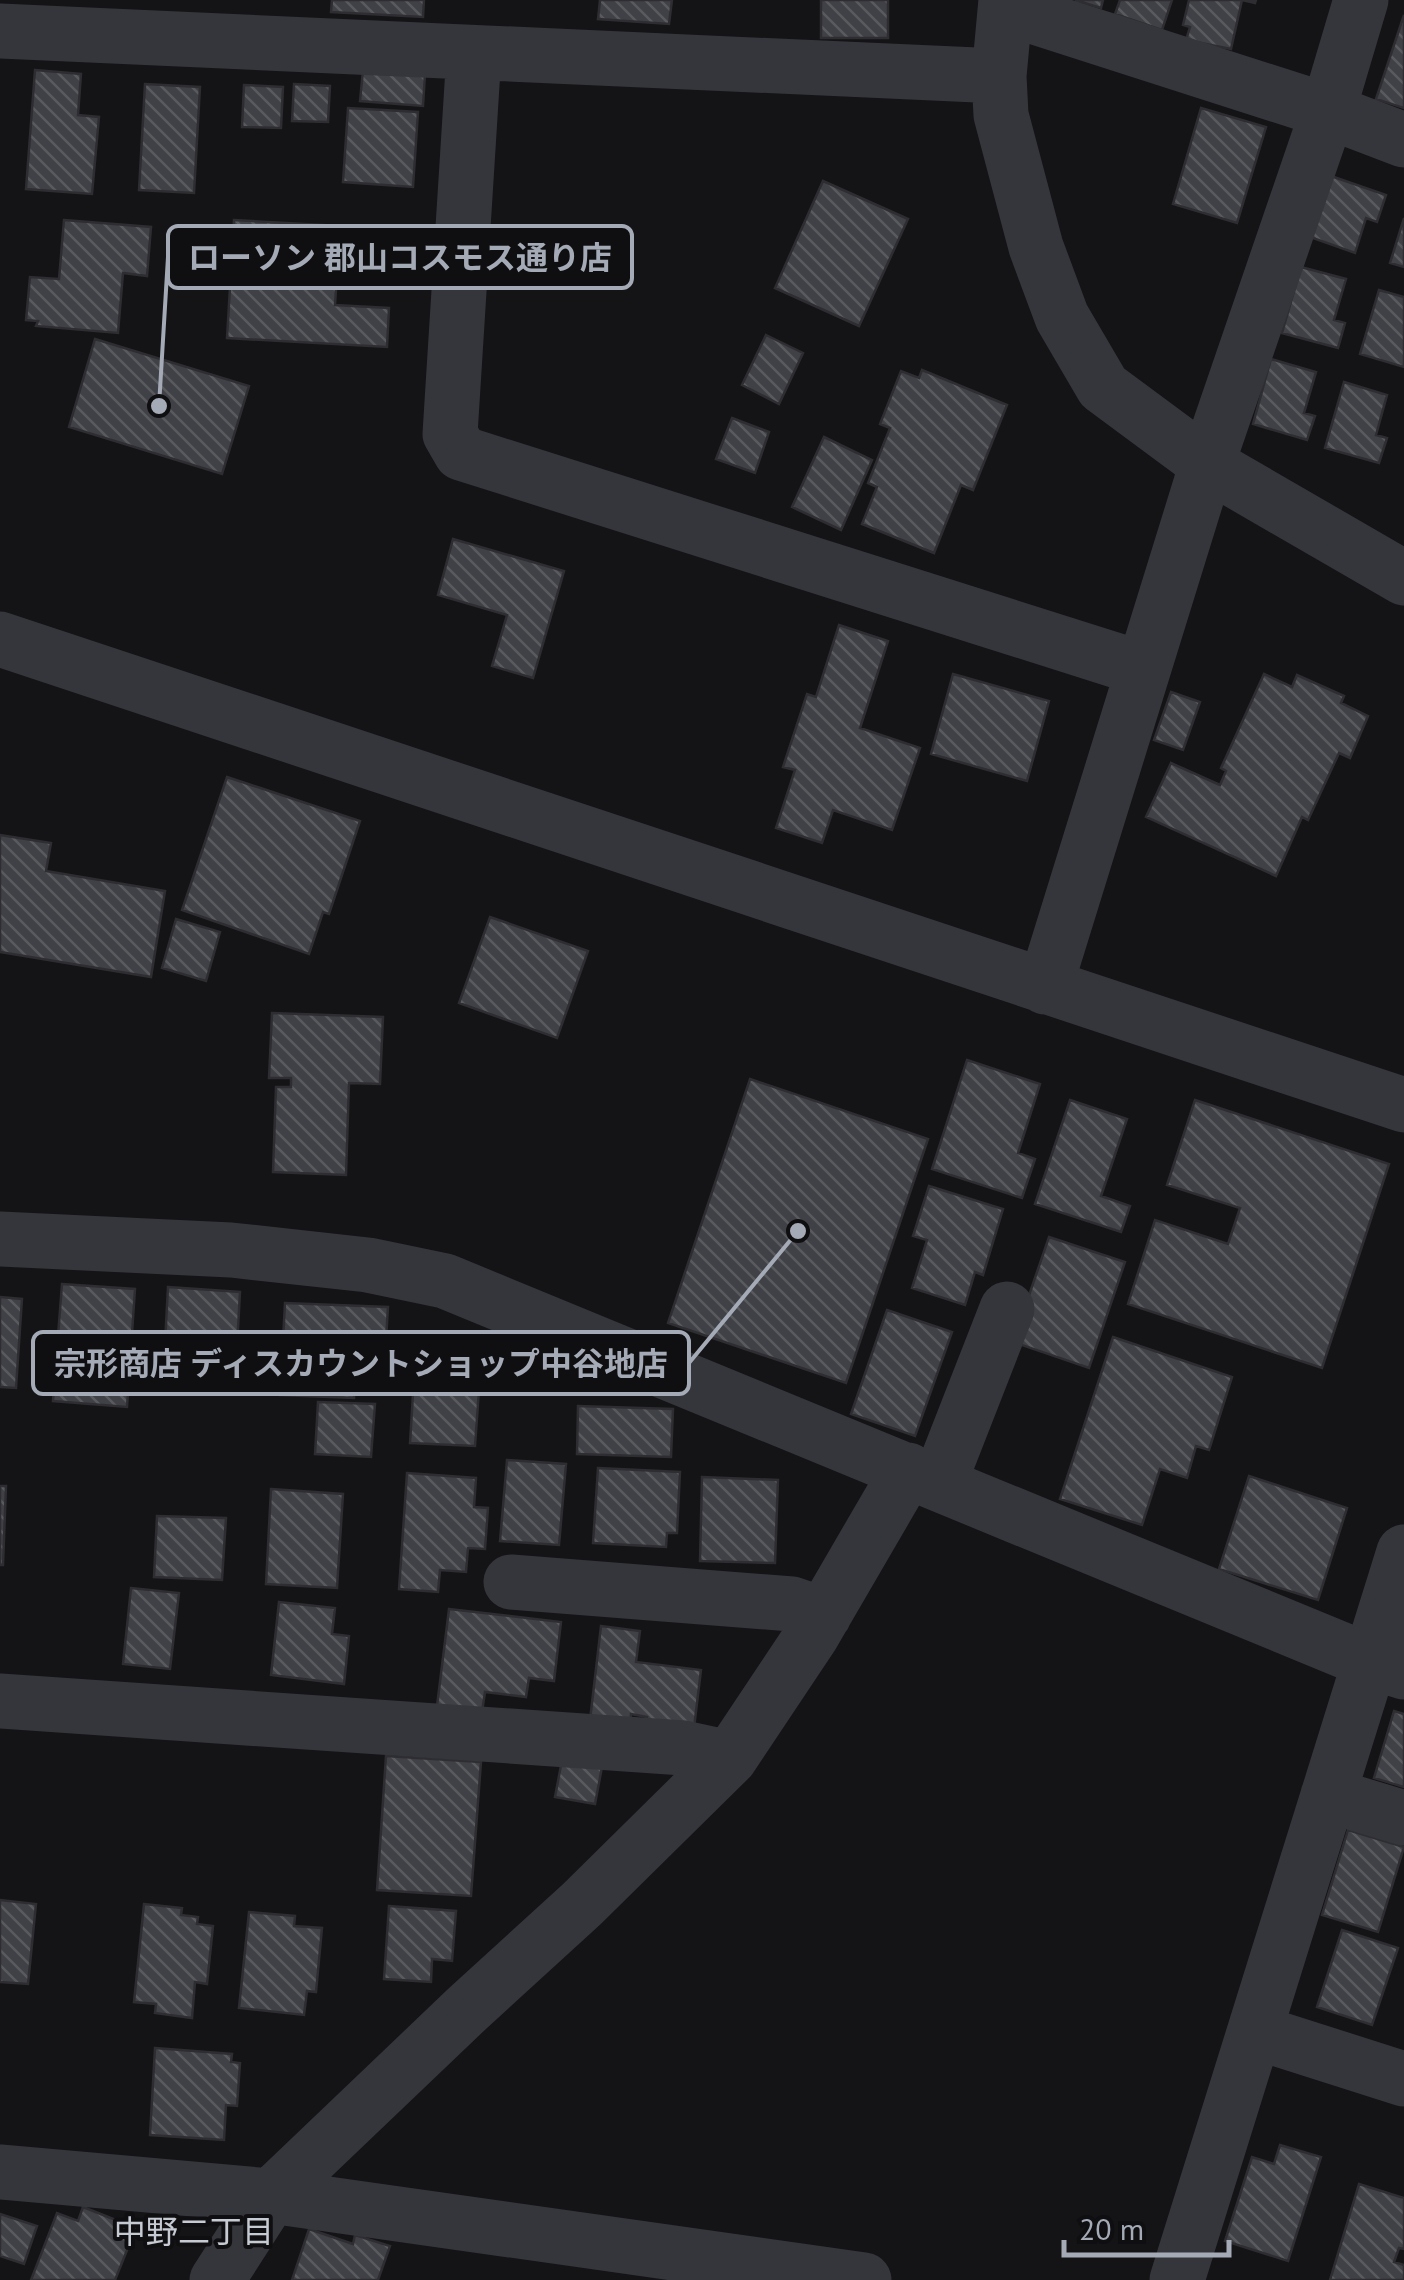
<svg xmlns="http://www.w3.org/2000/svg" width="1404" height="2280" viewBox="0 0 1404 2280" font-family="'PT Sans','Noto Sans JP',sans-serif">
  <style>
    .building { fill: url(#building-back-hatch); stroke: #2e2e32; stroke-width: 2.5 }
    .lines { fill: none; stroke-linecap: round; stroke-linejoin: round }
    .minor { stroke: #35363b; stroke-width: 55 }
    .labels { text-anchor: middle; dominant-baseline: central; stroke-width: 8; stroke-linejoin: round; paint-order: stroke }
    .neighbourhood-label { font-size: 32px; fill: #c6cad2; stroke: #0f0f11 }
    .leader { fill: none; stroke: #a5abb6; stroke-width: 4 }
    .callout-dot { fill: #a5abb6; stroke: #0f0f11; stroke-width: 4 }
    .callout { fill: #0f0f11; stroke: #a5abb6; stroke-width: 4 }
    .callout-label { font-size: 32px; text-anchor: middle; font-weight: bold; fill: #a5abb6 }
  </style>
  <defs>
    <pattern id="building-back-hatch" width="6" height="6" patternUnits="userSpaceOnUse" patternTransform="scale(2.5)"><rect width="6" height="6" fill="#404146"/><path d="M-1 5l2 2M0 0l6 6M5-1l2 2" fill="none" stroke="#595a5e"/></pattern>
  </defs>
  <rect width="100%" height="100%" fill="#141416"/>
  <!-- building -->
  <path class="building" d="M332,0H424L423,17L331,12Z
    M600,0H672L669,24L598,19Z
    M821,0H888V38H821Z
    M1075,0H1103L1101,8Z
    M1120,0H1172L1162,30L1115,14Z
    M1189,0H1256L1255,3L1242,0L1231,49L1186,40L1190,27L1183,25Z
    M1404,15V108L1376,99Z
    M35,70L81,74L78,115L99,117L92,194L26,189Z
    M363,70L425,74L423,106L360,101Z
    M145,84L200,87L194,193L139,190Z
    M294,84L330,86L328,122L292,121Z
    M244,85L283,87L281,128L242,127Z
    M348,108L418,112L413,187L343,182Z
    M1201,108L1266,127L1237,223L1173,204Z
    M1331,176L1386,195L1377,222L1366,218L1355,253L1310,237Z
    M823,181L908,219L859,326L775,288Z
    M1404,218V267L1390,263Z
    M64,220L151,227L147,276L123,273L118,333L36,326L38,321L26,320L30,277L59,279Z
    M234,220L340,226L335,305L389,308L387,347L227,338Z
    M1301,267L1346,279L1334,320L1345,323L1338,348L1282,333Z
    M1379,290L1404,297V367L1360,354Z
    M766,335L803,353L779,404L742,385Z
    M95,339L249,386L222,474L69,427Z
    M1271,359L1316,372L1304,413L1315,416L1307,440L1253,424Z
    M922,370L1007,405L973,490L961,485L934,553L862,524L877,487L868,483L890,428L880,424L901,371L919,378Z
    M1344,382L1387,395L1376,435L1387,438L1379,463L1325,448Z
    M732,418L769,432L755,473L716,459Z
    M824,437L872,460L841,530L792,507Z
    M453,539L564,571L533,678L492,666L507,615L438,595Z
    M839,625L888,641L860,728L920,748L892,830L833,810L822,843L776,828L795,770L783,767L807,694L816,697Z
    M953,674L1049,701L1027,781L931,754Z
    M1264,674L1292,687L1297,675L1344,696L1341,703L1368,716L1350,758L1339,753L1308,820L1302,817L1276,876L1146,817L1171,763L1220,785L1226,771L1221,768Z
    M1171,692L1200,702L1183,750L1154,740Z
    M227,777L360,821L329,914L323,912L309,954L182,910Z
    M0,835L51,843L46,871L165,891L151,977L0,952Z
    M490,917L588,951L557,1038L459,1003Z
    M176,919L220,932L206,981L162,968Z
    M272,1013L383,1017L380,1084L349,1083L346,1175L273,1172L276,1087H291V1078H269Z
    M967,1060L1040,1084L1018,1153L1035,1159L1022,1198L932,1169Z
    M750,1079L928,1139L846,1383L668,1323Z
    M1070,1100L1127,1119L1101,1196L1130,1206L1121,1232L1035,1204Z
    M1195,1100L1389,1164L1322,1368L1128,1304L1155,1220L1228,1244L1240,1208L1167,1185Z
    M929,1186L1003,1209L983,1275L975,1272L965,1305L912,1288L927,1240L913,1236Z
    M1049,1237L1125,1262L1089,1368L1013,1342Z
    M62,1284L135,1289L127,1407L53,1401Z
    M168,1287L240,1292L235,1385L163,1381Z
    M0,1297L22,1299L16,1388L0,1387Z
    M285,1303L388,1307L386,1340L373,1339L371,1375H355L354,1398L280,1395Z
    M887,1310L952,1332L915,1436L851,1414Z
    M1113,1337L1232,1377L1209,1450L1196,1446L1187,1478L1160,1469L1142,1525L1060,1499Z
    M416,1345L482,1348L475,1446L410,1443Z
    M318,1402L375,1404L371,1457L315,1454Z
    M578,1406L673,1409L671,1457L577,1454Z
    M507,1460L566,1464L559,1545L500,1541Z
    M598,1468L680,1472L677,1533H667L666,1547L593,1543Z
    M407,1473L476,1478L474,1507L488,1508L485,1549L468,1548L466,1572L440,1570L438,1592L399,1589Z
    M1249,1476L1347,1508L1318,1600L1219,1569Z
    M702,1477L778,1480L775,1563L700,1561Z
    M0,1486H6L3,1565H0Z
    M271,1489L343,1494L337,1588L266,1584Z
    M157,1516L226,1518L222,1580L154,1577Z
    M131,1588L179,1593L170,1669L123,1664Z
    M279,1602L335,1608L332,1634L349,1636L344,1684L271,1675Z
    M449,1609L561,1622L554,1681L529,1678L526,1697L485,1692L482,1712L437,1706Z
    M601,1626L640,1631L636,1662L701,1670L694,1728L646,1722L647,1717L631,1714L630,1724L590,1720Z
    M1394,1711L1404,1714V1787L1374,1778Z
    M386,1756L481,1762L471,1896L377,1890Z
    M562,1760L602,1767L595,1804L555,1797Z
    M1348,1830L1404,1847L1378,1932L1322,1915Z
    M0,1900L36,1904L28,1984L0,1982Z
    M144,1904L182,1908L181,1915L198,1917L197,1924L213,1926L207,1984L195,1982L192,2018L155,2013L156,2004L134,2002Z
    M389,1906L456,1911L452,1961L432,1959L431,1982L384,1979Z
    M249,1912L295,1916L294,1926L322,1928L316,1992L307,1991L304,2015L239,2008Z
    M1342,1930L1398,1948L1372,2025L1317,2007Z
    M155,2048L232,2054L231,2062L240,2063L237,2106L226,2105L224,2140L150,2135Z
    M1280,2145L1321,2157L1288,2261L1225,2241L1252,2157L1274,2164Z
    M1359,2184L1404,2198V2249L1399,2248L1394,2262L1404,2265V2280H1330Z
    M83,2207L136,2228L115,2280H31L57,2213L78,2221Z
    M0,2214L37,2226L24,2264L0,2256Z
    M309,2229L353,2244L355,2235L390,2246L378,2280H292Z"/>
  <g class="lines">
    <!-- minor -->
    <path class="minor" d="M1006,0L999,76L1001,115L1036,247L1062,317L1103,387L1207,464L1404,578
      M1007,8L1328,111L1404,140
      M0,31L999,76
      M474,53L450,434L461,453L1143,669
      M0,639L1404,1105
      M1045,987L1207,464L1328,111L1361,0
      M0,1239L231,1250L368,1265L445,1281L1369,1661L1404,1672
      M939,1483L1007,1309
      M511,1582L792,1604L824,1615
      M0,1701L684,1748L730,1758
      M1328,1795L1404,1818
      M1256,2032L1404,2079
      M0,2172L271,2196L864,2280
      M217,2280L271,2196L467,2009L582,1904L730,1758L812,1635L908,1470
      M1177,2280L1404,1552"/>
  </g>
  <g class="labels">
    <!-- neighbourhood labels -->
    <g class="neighbourhood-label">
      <text x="194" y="2231">中野二丁目</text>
    </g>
  </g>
  <!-- callouts -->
  <path class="leader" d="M159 406L168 257M798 1231L689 1363"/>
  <g class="callout-dot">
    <circle cx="159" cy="406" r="10"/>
    <circle cx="798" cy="1231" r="10"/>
  </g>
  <g class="callout">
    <rect x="168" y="226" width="464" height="62" rx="10"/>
    <rect x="33" y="1332" width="656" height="62" rx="10"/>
  </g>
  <g class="callout-label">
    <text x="400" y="269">ローソン 郡山コスモス通り店</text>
    <text x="361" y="1375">宗形商店 ディスカウントショップ中谷地店</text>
  </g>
  <!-- scale -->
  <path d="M1064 2240v15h165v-15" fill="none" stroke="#a5abb6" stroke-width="5"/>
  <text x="1079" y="2240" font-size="30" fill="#a5abb6" stroke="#0f0f11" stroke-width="8" paint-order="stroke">20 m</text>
</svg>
